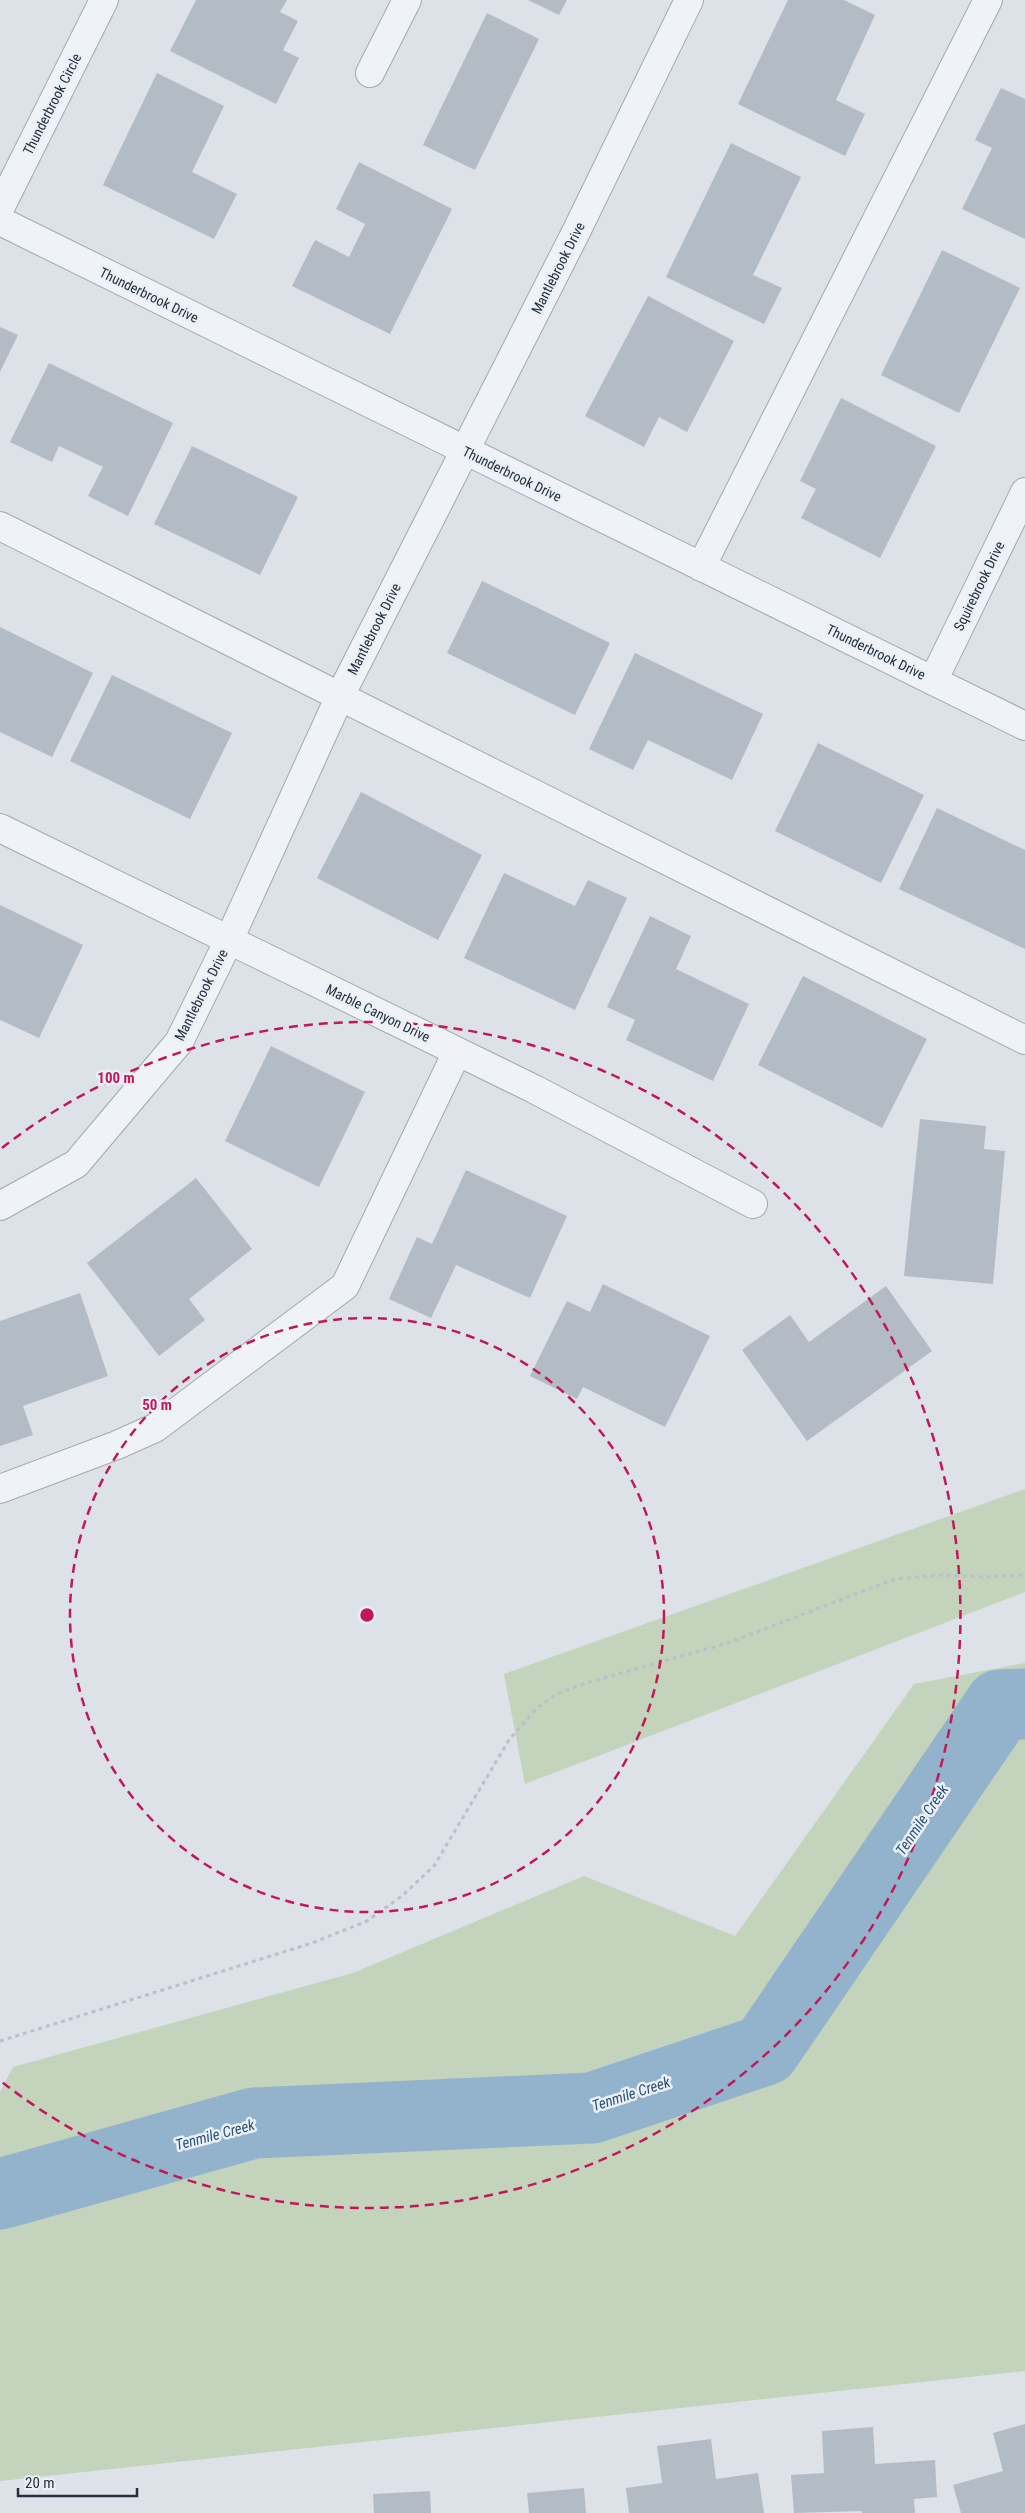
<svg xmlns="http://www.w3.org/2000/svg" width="1025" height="2513" font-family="'Roboto Condensed',sans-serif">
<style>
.green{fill:#c3d3bc}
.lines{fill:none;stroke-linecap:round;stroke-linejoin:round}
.river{stroke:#93b3cc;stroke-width:71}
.building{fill:#b3bbc5}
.minor-casing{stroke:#a1a9b2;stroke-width:30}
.path{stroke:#bac0c7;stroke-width:3;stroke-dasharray:4 4;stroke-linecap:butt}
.minor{stroke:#eff2f6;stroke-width:28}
.ring{fill:none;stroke:#c2185b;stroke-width:2.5;stroke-dasharray:9 6}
.labels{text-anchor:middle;stroke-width:5;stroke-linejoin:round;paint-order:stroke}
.street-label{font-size:14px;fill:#243040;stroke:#ebf0f6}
.water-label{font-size:15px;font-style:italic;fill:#2a5278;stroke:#ebf0f6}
.centre{fill:#c2185b;stroke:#ebf0f6;stroke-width:2.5}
.ring-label{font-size:15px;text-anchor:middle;font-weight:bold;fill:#c2185b;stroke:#ebf0f6;stroke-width:5;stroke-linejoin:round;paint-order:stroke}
</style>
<rect width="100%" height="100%" fill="#dce2e8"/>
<path class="green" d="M1025,1489V1592L525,1784L504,1674Z
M1025,1663V2371L0,2481V2092L13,2067L353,1973L584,1876L735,1936L914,1684Z"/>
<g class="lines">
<path class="river" d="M0,2194L254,2123L592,2108L765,2050L1000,1705L1025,1704"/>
</g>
<path class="building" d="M196,0H287L280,12L298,21L283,50L299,58L276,104L170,51Z
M528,0H567L559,15Z
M788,0H844L875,15L836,100L865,114L845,156L738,104Z
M487,13L539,39L475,170L423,145Z
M157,73L224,106L192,172L237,194L214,239L103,185Z
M1001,88L1025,99V239L962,209L992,148L975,140Z
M731,143L801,177L753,275L782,288L764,324L666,277Z
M359,162L452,209L390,334L292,286L315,240L349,257L365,224L336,209Z
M942,250L1020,288L959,413L881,375Z
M648,296L734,341L687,432L659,417L644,447L585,416Z
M0,327L18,335L0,372Z
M49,363L173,423L128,516L88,496L103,467L59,446L52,462L10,442Z
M841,398L936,446L880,558L801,518L816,489L800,481Z
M192,446L298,497L260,575L154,524Z
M482,581L610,643L575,715L447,653Z
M0,627L93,673L52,757L0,732Z
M635,653L763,714L732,780L648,740L633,770L589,749Z
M112,675L232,733L190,819L70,761Z
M818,743L924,795L881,883L775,831Z
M361,792L482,855L438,940L317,878Z
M937,808L1025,850V949L899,889Z
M504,873L575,906L588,880L627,898L575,1010L464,958Z
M0,905L83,945L39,1038L0,1020Z
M650,916L691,936L676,969L749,1004L713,1081L626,1040L635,1020L607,1007Z
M803,976L927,1039L882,1128L758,1065Z
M271,1046L365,1092L319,1187L225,1141Z
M920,1119L986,1126L984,1149L1005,1151L993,1284L904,1276Z
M466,1170L567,1216L530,1298L456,1265L431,1318L389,1299L417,1237L432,1244Z
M196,1178L252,1249L189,1299L205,1320L159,1356L87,1263Z
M603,1284L710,1336L665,1427L583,1387L577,1399L530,1376L567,1301L590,1312Z
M886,1286L932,1351L807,1441L742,1350L790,1315L809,1342Z
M80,1293L108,1376L23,1406L33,1435L0,1446V1321Z
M1025,2424V2513H961L953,2485L1003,2471L993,2433Z
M873,2427L875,2464L935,2460L937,2497L914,2499L915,2513H862V2511L794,2513L791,2475L824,2473L822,2431Z
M711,2439L716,2479L758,2473L764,2513H629L626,2488L662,2483L657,2446Z
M584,2488L586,2513H529L527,2493Z
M430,2491L431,2513H374L373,2494Z"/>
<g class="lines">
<g class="minor-casing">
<path id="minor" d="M370,73L407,0
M0,208L104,0
M0,221L1025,726
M0,526L1025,1040
M701,567L988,0
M933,681L1025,492
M0,828L534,1089L753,1204
M0,1206L76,1164L179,1042L229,940L340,696L576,232L689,0
M0,1489L117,1445L155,1428L345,1286L457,1052"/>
</g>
<path class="path" d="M0,2041L312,1943L367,1921L402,1896L434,1866L509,1740L536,1709L556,1694L586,1683L728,1643L895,1579L940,1575L985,1577L1025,1575"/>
<use href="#minor" class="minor"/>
</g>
<g class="ring">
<circle cx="367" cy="1615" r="297"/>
<path d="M2 1148A593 593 0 1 1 2 2082"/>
</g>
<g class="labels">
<g class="street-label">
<text transform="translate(52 104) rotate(-63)" y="5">Thunderbrook Circle</text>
<text transform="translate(558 268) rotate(-63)" y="5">Mantlebrook Drive</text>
<text transform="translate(149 295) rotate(26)" y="5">Thunderbrook Drive</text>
<text transform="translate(512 474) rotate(26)" y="5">Thunderbrook Drive</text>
<text transform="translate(979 586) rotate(-64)" y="5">Squirebrook Drive</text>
<text transform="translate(374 629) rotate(-63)" y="5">Mantlebrook Drive</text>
<text transform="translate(876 652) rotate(26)" y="5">Thunderbrook Drive</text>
<text transform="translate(201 995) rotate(-63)" y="5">Mantlebrook Drive</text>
<text transform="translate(378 1013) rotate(26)" y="5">Marble Canyon Drive</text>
</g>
<g class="water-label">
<text transform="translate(922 1820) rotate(-56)" y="5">Tenmile Creek</text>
<text transform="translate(631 2094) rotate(-18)" y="5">Tenmile Creek</text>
<text transform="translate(215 2135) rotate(-15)" y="5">Tenmile Creek</text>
</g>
</g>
<circle cx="367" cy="1615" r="8" class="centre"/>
<g class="ring-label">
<text x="116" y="1083">100 m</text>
<text x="157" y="1410">50 m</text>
</g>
<path d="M18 2488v8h119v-8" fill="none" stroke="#243040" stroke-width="2.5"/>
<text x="25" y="2488" font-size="15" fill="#243040" stroke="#ebf0f6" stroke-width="4" paint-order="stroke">20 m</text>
</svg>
